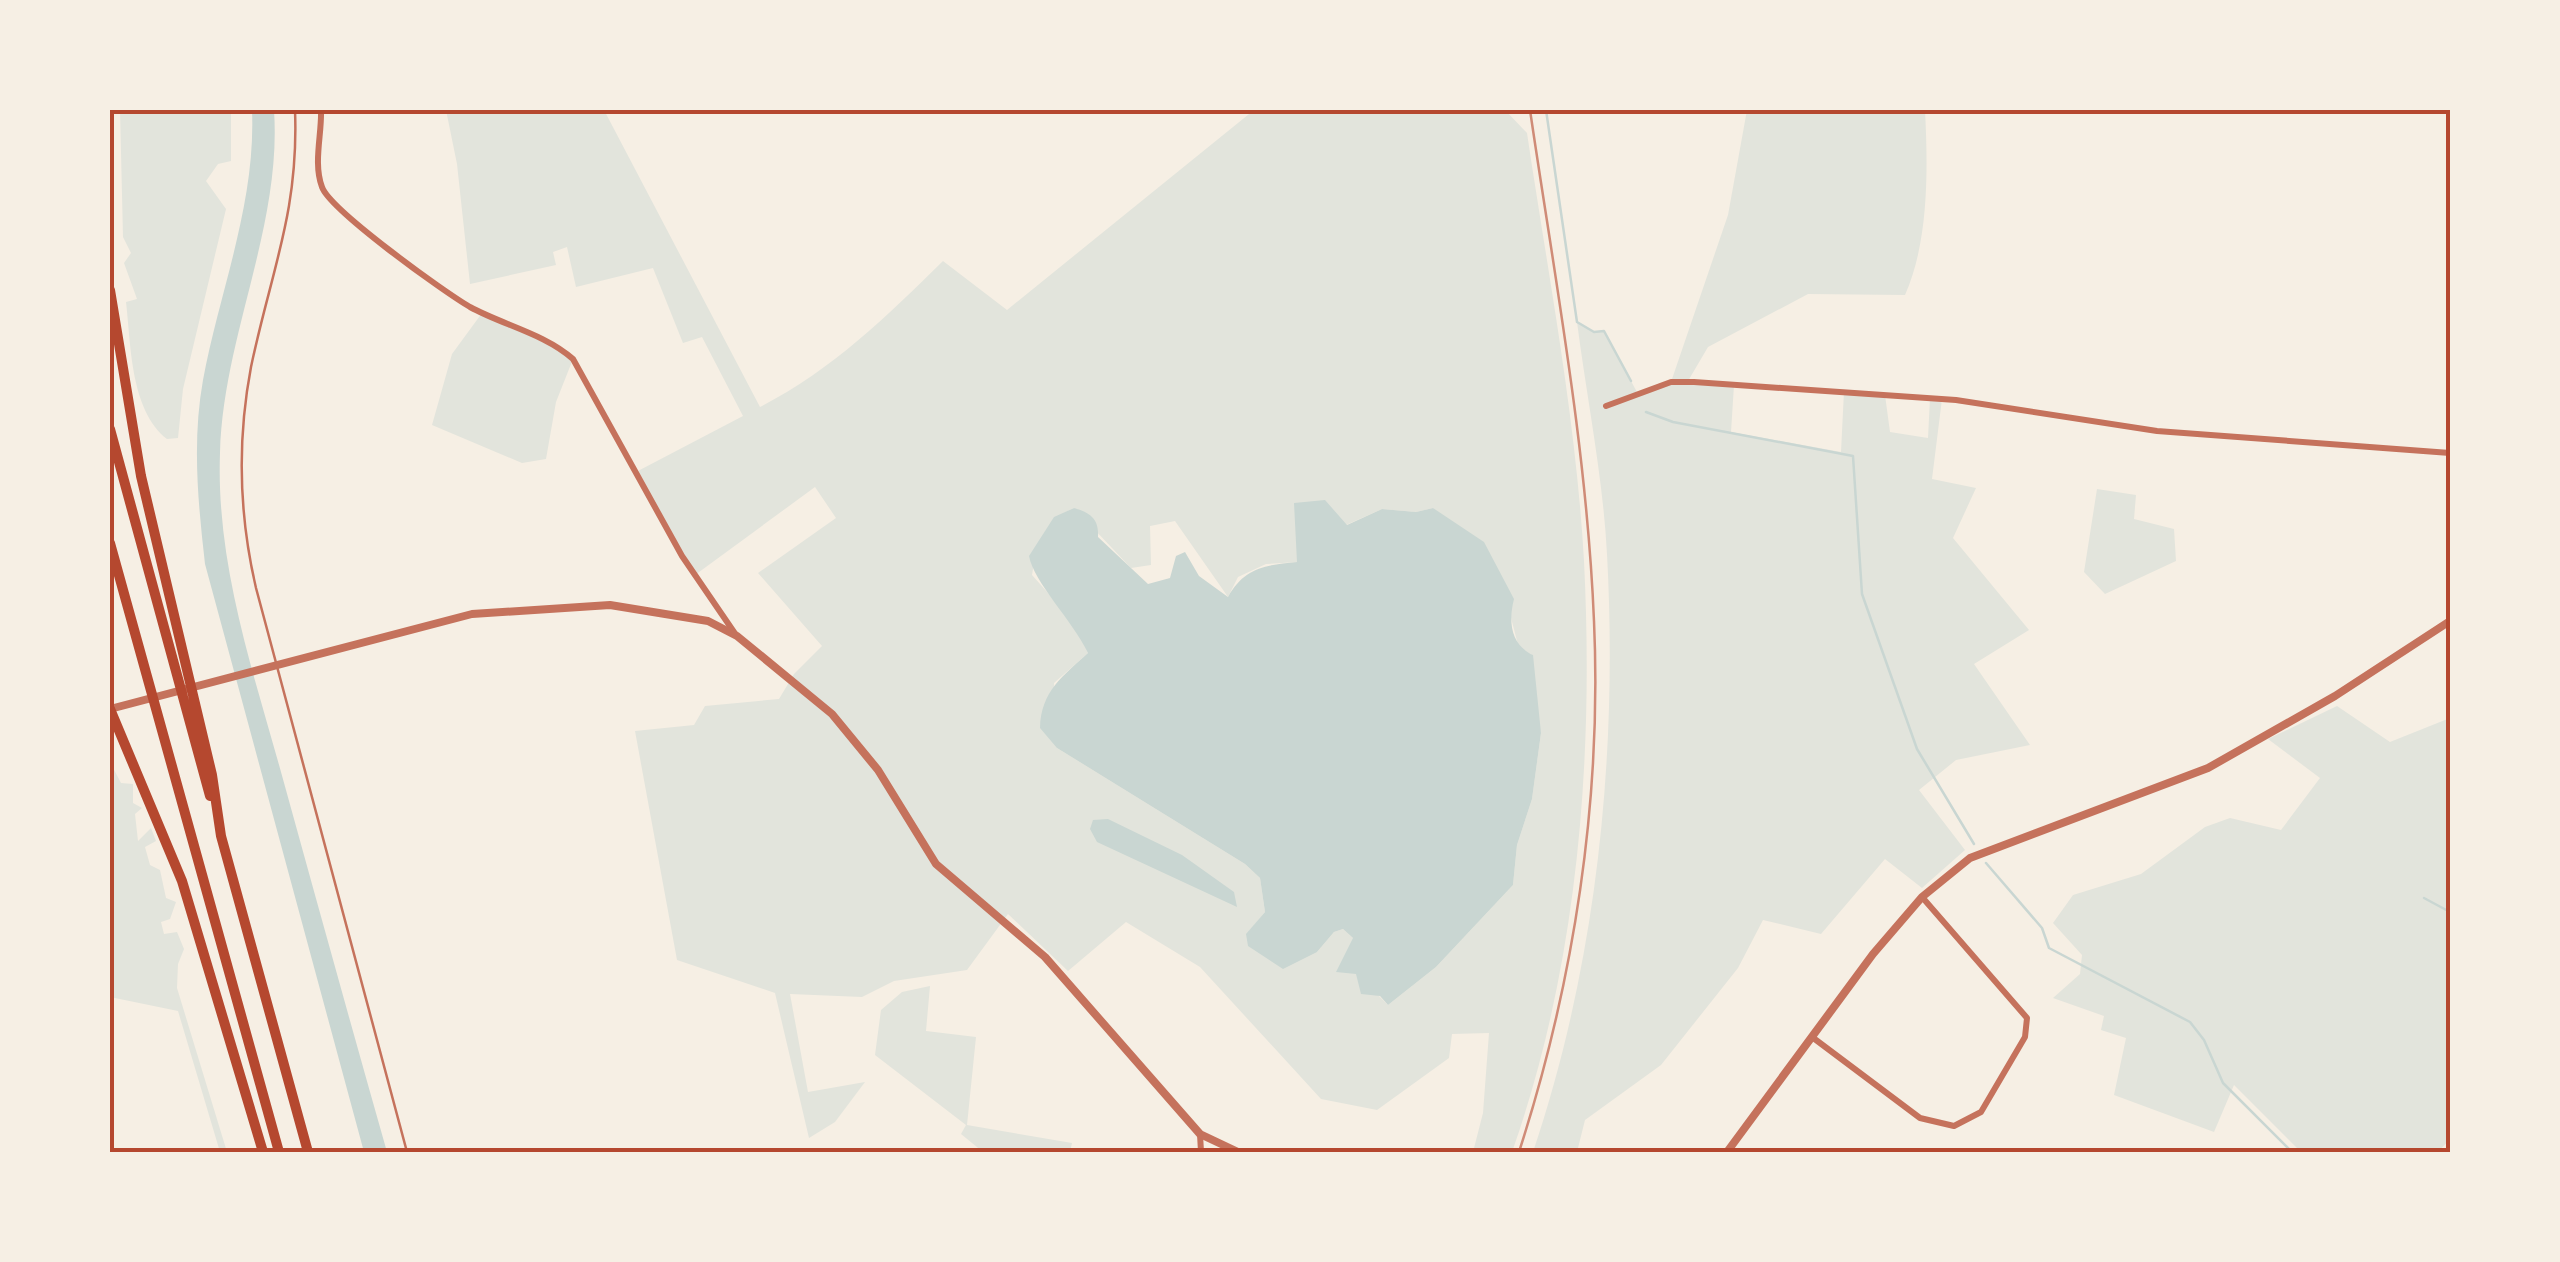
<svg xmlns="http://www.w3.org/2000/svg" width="2560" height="1262" font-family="'Source Sans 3',sans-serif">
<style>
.green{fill:#e2e4dc;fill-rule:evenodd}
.water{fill:#c9d6d2}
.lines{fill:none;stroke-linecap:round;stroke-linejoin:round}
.stream{stroke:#c9d6d2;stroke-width:2.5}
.service{stroke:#c5725c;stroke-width:2.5}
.minor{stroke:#c5725c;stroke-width:6}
.tertiary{stroke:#c5725c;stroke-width:8}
.motorway{stroke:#b5482f;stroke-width:10}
.rail{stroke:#cf8b77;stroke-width:2.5}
.neatline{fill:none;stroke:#b5482f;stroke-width:4}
</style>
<rect width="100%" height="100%" fill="#f6efe4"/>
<path class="green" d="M120,110H231V161L218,164L206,181L226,209L183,389L178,438L167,439C130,410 131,344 126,302L137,299L124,263L131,253L123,237Z
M446,110H604L760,407C832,370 885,318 943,261L1007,310L1254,110H1505L1527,133C1548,274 1576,418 1584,561C1594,759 1578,965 1512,1152H1473L1483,1113L1489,1033L1452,1034L1449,1058L1377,1110L1321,1099L1200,967L1126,922L1068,971L1008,914L967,970L894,981L862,997L790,994L808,1092L865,1082L835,1122L809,1138L775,993L677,960L635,731L694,725L705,706L779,699L794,674L822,646L758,573L836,518L815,487L695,575L636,472L743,416L702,337L683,343L653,268L576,287L567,247L553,252L556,265L470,284L457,164ZM1074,508L1131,568L1151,565L1150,526L1175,521L1228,597L1238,577L1266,564L1298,562L1346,525L1382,509L1416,512L1433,508L1510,614L1541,733L1532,799L1517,845L1513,885L1436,967L1388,1005L1356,973L1353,938L1343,929L1334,932L1317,952L1247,934L1265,912L1260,878L1245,864L1057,748L1054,683L1088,653L1073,621L1032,575C1038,542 1042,523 1074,508Z
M1747,110H1925C1928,169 1929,241 1905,295L1808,294L1708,347L1688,381L1734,385L1731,432L1841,452L1844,391L1885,395L1890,432L1928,438L1930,398L1942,399L1932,479L1976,488L1953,538L2029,630L1974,664L2030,745L1956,760L1919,790L1965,850L1922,888L1885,859L1821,934L1763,920L1738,968L1661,1065L1585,1120L1577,1152H1533C1597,962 1618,754 1607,554C1603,477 1587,399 1577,322L1594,332L1604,331L1638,394L1671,382L1728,215Z
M482,313L560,347L573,359L556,402L546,459L522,463L432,425L452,354Z
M2097,489L2136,495L2134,519L2174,529L2176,561L2105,594L2084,572Z
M2337,706L2390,742L2450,718V1139L2438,1152H2301L2234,1085L2214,1132L2114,1095L2126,1038L2101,1030L2104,1016L2053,998L2080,974L2082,955L2053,923L2073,895L2141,874L2205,827L2230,818L2281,830L2320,778L2268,739Z
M110,762L121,783L133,784V803L142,808L135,814L138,841L151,828L156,841L145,847L150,865L160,870L166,898L176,902L170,919L161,922L164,934L177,932L184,949L178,964L177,988L227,1152H220L178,1011L110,997Z
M930,986L926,1031L976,1037L967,1125L1072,1143L1070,1152H983L961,1134L966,1125L875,1055L881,1010L902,992Z"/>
<path class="water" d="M252,110H274C282,227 223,336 220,453C216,563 252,668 281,772C316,899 351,1025 387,1152H364L205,564C198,503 192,441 203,380C220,289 256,204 252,110Z
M1325,500L1347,525L1382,509L1416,512L1433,508L1484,542L1514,599C1508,622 1511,645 1533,655L1541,733L1532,799L1517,845L1513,885L1436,967L1388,1005L1380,996L1361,994L1356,974L1336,972L1353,938L1343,929L1334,932L1317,952L1283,969L1248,946L1246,934L1265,912L1260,878L1245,864L1057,748L1040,728C1041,691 1063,676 1088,653C1073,621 1034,583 1029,556L1054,517L1074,508C1091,513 1099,519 1098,537L1148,584L1170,578L1176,556L1185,552L1199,576L1228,597C1244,568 1265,565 1297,562L1294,503Z
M1108,819L1182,855L1234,892L1237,907L1097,842L1090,829L1093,820Z"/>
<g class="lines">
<path class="stream" d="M1546,110L1577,322L1594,332L1604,331L1631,381
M1646,412L1673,422L1853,456L1862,594L1917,749L1974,844
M1986,863L2042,928L2049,948L2190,1022L2204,1040L2223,1083L2292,1152
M2424,898L2450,912"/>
<path class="service" d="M295,110C299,212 271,271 251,367C237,441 239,515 256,588L407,1152"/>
<path class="minor" d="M321,110C322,134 313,163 322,187C330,210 444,292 470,307C503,325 545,334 573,359L682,556L736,635
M1606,406L1671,382H1694L1956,400L2157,431L2450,453
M1812,1037L1920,1118L1954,1126L1981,1112L2025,1037L2027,1018L1922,897
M1200,1134L1201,1152"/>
<path class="tertiary" d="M110,709L472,614L610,605L708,621L737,636L832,714L878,770L936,864L1045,957L1200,1134L1238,1152
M1727,1152L1873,954L1922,897L1970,858L2208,768L2335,696L2450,621"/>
<path class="motorway" d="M110,290L141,476L212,775L221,836L308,1152
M110,429L210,796
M110,543L279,1152
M110,709L182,881L263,1152"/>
<path class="rail" d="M1519,1152C1574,982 1602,800 1594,621C1587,450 1555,280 1530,110"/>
</g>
<rect width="2560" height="1262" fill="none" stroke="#f6efe4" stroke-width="225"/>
<rect x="112" y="112" width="2336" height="1038" class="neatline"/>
</svg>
